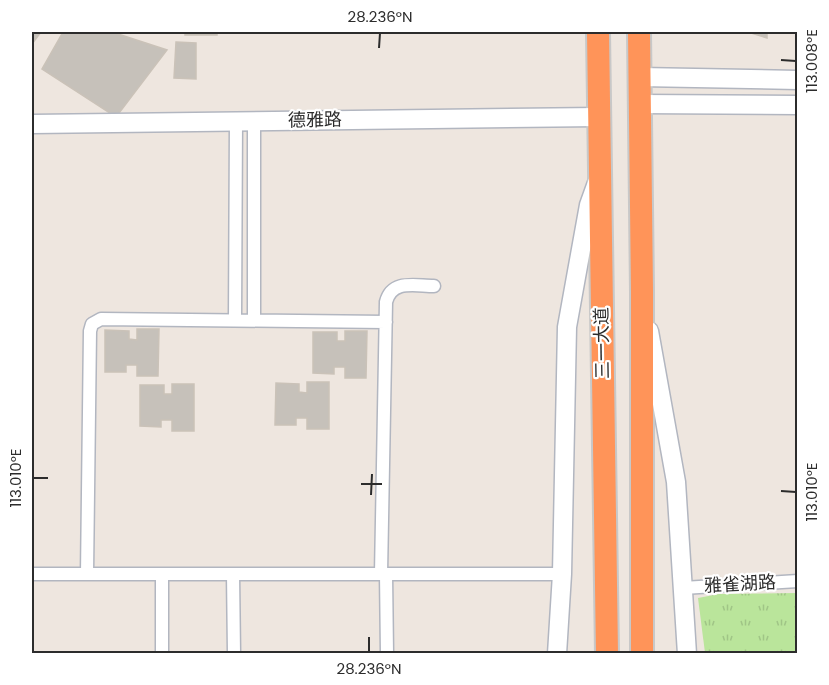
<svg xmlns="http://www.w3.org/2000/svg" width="829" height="685" font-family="Poppins,'Noto Sans SC',sans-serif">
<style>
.park{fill:url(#park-tufts)}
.building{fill:#c6c1ba;stroke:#cac2b8;stroke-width:1.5}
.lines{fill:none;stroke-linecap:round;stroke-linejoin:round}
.street-casing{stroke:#b2b6c0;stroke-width:15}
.secondary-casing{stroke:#b2b6c0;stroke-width:21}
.highway-casing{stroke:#c8c8c8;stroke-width:26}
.street{stroke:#fff;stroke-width:12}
.secondary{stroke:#fff;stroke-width:18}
.highway{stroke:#ff9459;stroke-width:22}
.ticks{fill:none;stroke:#2c2c2c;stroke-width:2}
.labels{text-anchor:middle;stroke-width:4.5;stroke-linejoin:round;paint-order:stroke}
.street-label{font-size:18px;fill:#2c2c2c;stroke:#fff}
.neatline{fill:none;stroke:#2c2c2c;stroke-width:2}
.ticks-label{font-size:15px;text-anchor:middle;fill:#2c2c2c}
</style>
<defs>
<pattern id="park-tufts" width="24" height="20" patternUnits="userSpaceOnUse" patternTransform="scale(1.5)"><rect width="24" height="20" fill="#bae59b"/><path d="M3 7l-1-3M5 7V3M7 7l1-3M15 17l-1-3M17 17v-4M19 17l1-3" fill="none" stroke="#a0c586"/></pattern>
</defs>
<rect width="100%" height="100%" fill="#eee6df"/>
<path class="park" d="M797,593V653H705L698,598L719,594Z"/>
<path class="building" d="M32,32H41L32,44Z
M63,32H112L167,50L116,117L42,69Z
M185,32H217V35H185Z
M748,32H767V38Z
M176,42L196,43V79L174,78Z
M137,329H159L158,376H137V365H126V372H105V330L129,331V339L137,340Z
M345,331H367L366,378H345V367H334V374L313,373V332H337V341H345Z
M307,382H329V429H307V418H296V425H275L276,383L299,384V392L307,393Z
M172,384H194V431H172V420H161V427L140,426V385H164V394H172Z"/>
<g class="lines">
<g class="street-casing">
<path id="street" d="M235,320L236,120
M254,320V120
M32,574H562
M87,574L90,331L92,324L101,319L386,322
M233,574L234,654
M381,574L386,302C392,279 415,286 434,286
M386,574L387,654
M683,588L798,581
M162,654V574"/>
</g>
<g class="secondary-casing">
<path id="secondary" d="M640,77L798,80
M639,104L798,105
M32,124L599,117
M649,331L676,482L687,654
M557,654L562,574L567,327L589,205L598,180"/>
</g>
<g class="highway-casing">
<path id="highway" d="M598,32L607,654
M639,32L642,292V654"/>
</g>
<use href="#street" class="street"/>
<use href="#secondary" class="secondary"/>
<use href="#highway" class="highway"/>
</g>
<path class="ticks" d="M379,48L380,33M781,60L796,61M33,478H48M361,484H382M781,491L796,492M371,495L372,474M369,652V637"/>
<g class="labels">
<g class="street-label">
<text transform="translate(315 120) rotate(-1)" y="6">德雅路</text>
<text transform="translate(602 343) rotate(-91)" y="6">三一大道</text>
<text transform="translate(740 584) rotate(-3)" y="6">雅雀湖路</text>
</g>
</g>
<rect width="829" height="685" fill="none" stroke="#ffffff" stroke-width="66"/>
<rect x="33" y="33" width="763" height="619" class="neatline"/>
<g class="ticks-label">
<text x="380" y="22">28.236°N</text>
<text transform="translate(812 61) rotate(-90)" y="5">113.008°E</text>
<text transform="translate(16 478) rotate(-90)" y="5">113.010°E</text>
<text transform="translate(812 492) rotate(-90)" y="5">113.010°E</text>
<text x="369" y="674">28.236°N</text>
</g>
</svg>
